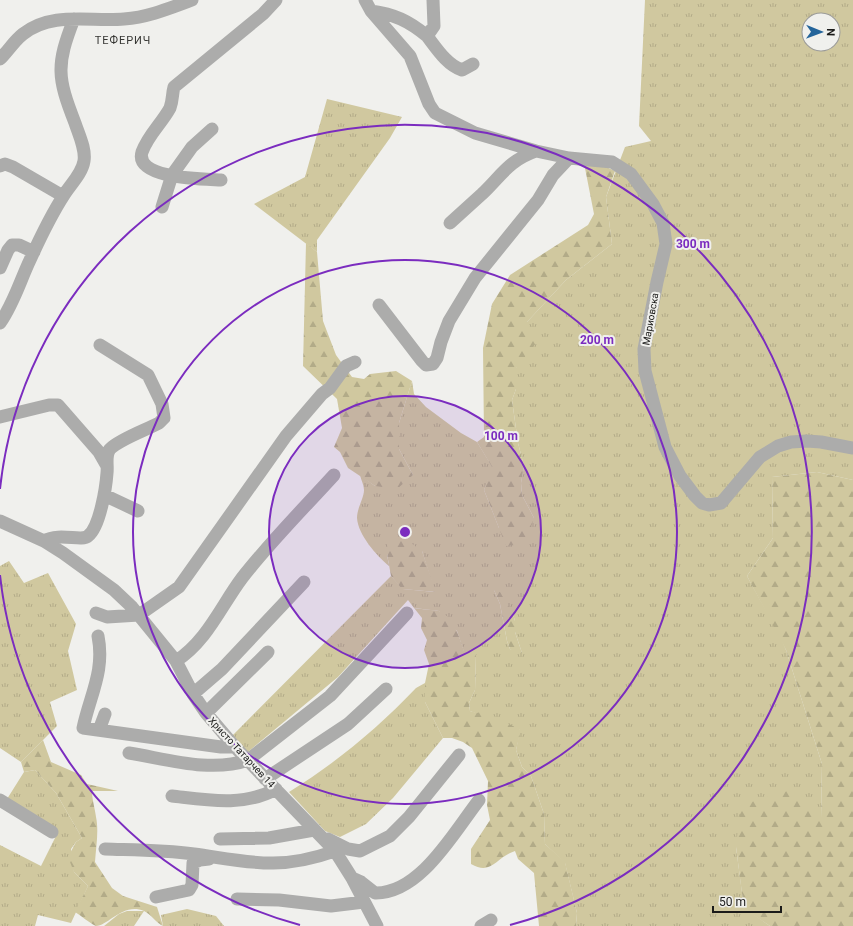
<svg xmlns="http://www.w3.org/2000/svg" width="853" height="926" font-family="Roboto,sans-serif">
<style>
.grass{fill:url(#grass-tufts);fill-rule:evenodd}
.forest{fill:url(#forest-firs)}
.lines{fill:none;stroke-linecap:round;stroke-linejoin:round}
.minor{stroke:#acacab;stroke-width:13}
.ring{fill:none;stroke:#7b2cbf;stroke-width:2}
.labels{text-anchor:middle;stroke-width:4;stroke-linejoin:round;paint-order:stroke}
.street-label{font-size:10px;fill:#1b1b1a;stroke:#f0f0ed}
.neighbourhood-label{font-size:11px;letter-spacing:1px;fill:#363633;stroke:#f0f0ed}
.centre{fill:#7b2cbf;stroke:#f0f0ed;stroke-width:2}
.ring-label{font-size:12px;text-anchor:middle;font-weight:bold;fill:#7b2cbf;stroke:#f0f0ed;stroke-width:4;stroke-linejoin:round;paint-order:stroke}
</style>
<defs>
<pattern id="grass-tufts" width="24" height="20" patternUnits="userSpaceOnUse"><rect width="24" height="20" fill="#d0c89f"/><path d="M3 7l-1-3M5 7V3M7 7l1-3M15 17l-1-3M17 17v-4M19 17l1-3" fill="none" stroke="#b2ab88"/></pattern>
<pattern id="forest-firs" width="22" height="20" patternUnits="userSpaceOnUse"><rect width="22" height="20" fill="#d0c89f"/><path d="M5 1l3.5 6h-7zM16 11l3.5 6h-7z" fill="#b2ab88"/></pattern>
</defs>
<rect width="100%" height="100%" fill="#f0f0ed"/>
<path class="grass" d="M645,0H853V480L817,472L772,477L773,538L747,576L780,636L786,650L822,764L821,818L736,847L744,908L770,926H576L577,913L565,863L545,844L544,814L531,776L522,767L516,750L520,730L470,711L469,703L475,690L476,654L464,652L457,631L439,611L414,608L408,600L338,677L249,751H246L232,736L391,576L403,589L435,592L422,551L387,554L389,566C377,556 358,535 357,518C357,508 364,498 364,490C364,485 361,480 360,475L375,486L413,475L399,449V423L412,381L414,394L426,407L461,433L477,442L493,468L484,490L499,528L534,518L522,495L521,483L524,466L518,443L512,400L516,389V368L526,323L566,280L612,244L606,197L625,147L651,141L639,126ZM809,20H833V44H809ZM494,590L513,614L515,621V632L522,653L510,649L507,641L500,604Z
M327,99L402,117L390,138L317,240V252L254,204L305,177Z
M9,561L24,583L48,573L76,624L68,651L77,690L50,702L57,726L21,762L0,748V566Z
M425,683V702L443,738L393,798L366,824L340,837L325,831L289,792C336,763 378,728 416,688Z
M35,770L56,793L82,838L76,842L71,849L74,872L88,886L71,923L38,915L35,926H0V845L41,866L58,832L7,799L24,772Z
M187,909L216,916L224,926H163L161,915Z
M127,911H144L134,926H104L119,914Z"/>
<path class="forest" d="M584,163L602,165L615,171L606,197L612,244L566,280L527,322L537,342L516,368V389L512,400L518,443L524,466L521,483L522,495L534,518L525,544L506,546L484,490L492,467L477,442L484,437L483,348L492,304L510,275L588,225L594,214Z
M306,243L317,252L323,321L336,355L352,377L364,379L370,374L396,371L412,381L399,423V449L413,475L397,489L375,486L348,468L340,452L334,447L342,428L337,399L303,366Z
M817,472L853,480V926H770L744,909L736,847L741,805L787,791L821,818L822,764L786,650L747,576L773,538L772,477Z
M405,539L422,551L436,592L402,589L391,576L387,554L388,540Z
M494,590L500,592L513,614L515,621V632L522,653L517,654L510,649L507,641L500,604Z
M414,608C420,609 435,610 439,611C455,618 459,637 464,651L472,649L476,654L475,690L469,703L470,711L477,713L483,711L521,730L516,750L522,767L531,776L544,814L545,844L565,862L577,913L576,926H539L534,873L518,859L515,851C496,857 492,876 471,864V849L490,820L487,805L488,781L472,748L463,742L452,738H443L425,702V683L429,664L424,650L427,640L421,628L422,618Z
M43,740L51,762L81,775L87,784L118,791H92C92,800 95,808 96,817C99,831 96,847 95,862L112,888L123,896L157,907L163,926C156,923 151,914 144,911C123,902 108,926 96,926C89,923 82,916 75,912L88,886L74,872L68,857L76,842L82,838L56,793L35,770L24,772L21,762Z"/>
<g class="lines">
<path class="minor" d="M365,0L371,11L410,56L429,104L435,113L475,133L536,151L569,158L612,162L631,174L653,204L663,223L666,244L657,282L644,349L645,371L665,447L680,476L695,496L702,503L709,505L721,503L760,457L778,446L791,442L807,441L821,442L853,448
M371,11C394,14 409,21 427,36L434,26L433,0
M427,36C437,49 447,65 462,70L473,64
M0,59C8,51 14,41 23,34C52,11 90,22 124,19C149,17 170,8 192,0
M0,166L5,164L13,167L63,196
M221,180C204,179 134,179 142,152C148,135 162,123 170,108C173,100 172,94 174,87L263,14L276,0
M162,207L172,175L192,147L212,129
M450,223C460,214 471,204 482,194C502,175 508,161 536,151
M0,268L8,250L12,245H19L34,252
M379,305L422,361L426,365L433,364L437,358L441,342L449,321L475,278L538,200L553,175L569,158
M0,323C14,303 20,281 30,260C40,238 51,215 64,195C70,185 82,174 84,161C86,149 79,135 75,123C57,77 56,65 74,19
M0,417L49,405H58L99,452L107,466
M104,495L138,511
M0,521L44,541L63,553L114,590L132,607L176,661L193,694L206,713L235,747L335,851L352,878L377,926
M44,541C60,532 81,542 88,536C100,527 106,487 107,473C108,465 105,455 110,449C120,439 146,430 159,423L164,418L162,404L148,375L100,345
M96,613L107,617L139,615L179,587L286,436L322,394L330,388L346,366L355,362
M98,636C105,671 90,695 83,728L221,747H235
M176,661C207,641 221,606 242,578C270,542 303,509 334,475
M193,694L222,669L304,582
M206,713L268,652
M99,730L105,714
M129,753C167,759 211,773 248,760L330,696L407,613
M265,779L348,724L386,689
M172,796C207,800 244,807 276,789
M0,800L52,832
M220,839L269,838L314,830
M328,839L348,849L360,851L390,836L409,817L459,755
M105,849C134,850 164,850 194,854C250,862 279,871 335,851
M352,878L361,882L375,893C420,894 454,832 479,800
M156,897L189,890L192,885L193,863L200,860L209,859
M237,899L279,900L331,906L364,902
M481,926L491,920"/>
</g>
<circle cx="405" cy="532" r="136" fill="#7b2cbf" fill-opacity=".12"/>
<g class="ring">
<circle cx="405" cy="532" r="136"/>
<circle cx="405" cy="532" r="272"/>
<path d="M300 925A407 407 0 0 1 0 575M0 489A407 407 0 1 1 510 925"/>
</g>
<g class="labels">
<g class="street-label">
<text transform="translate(650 319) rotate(-80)" y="4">Мариовска</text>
<text transform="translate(242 752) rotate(47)" y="4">Христо Татарчев 14</text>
</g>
<g class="neighbourhood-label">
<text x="123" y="44">ТЕФЕРИЧ</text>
</g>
</g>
<circle cx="405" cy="532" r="6" class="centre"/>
<g class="ring-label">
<text x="693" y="248">300 m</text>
<text x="597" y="344">200 m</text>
<text x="501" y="440">100 m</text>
</g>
<g transform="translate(821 32) rotate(91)"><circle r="19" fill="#f0f0ed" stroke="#9b9b99"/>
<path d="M0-3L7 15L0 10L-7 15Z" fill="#24649a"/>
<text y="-6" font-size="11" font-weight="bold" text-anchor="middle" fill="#1b1b1a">N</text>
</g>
<path d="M713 906v6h68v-6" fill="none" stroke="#1b1b1a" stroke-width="2"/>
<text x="719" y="906" font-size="12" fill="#1b1b1a" stroke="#f0f0ed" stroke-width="3" paint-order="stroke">50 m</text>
</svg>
